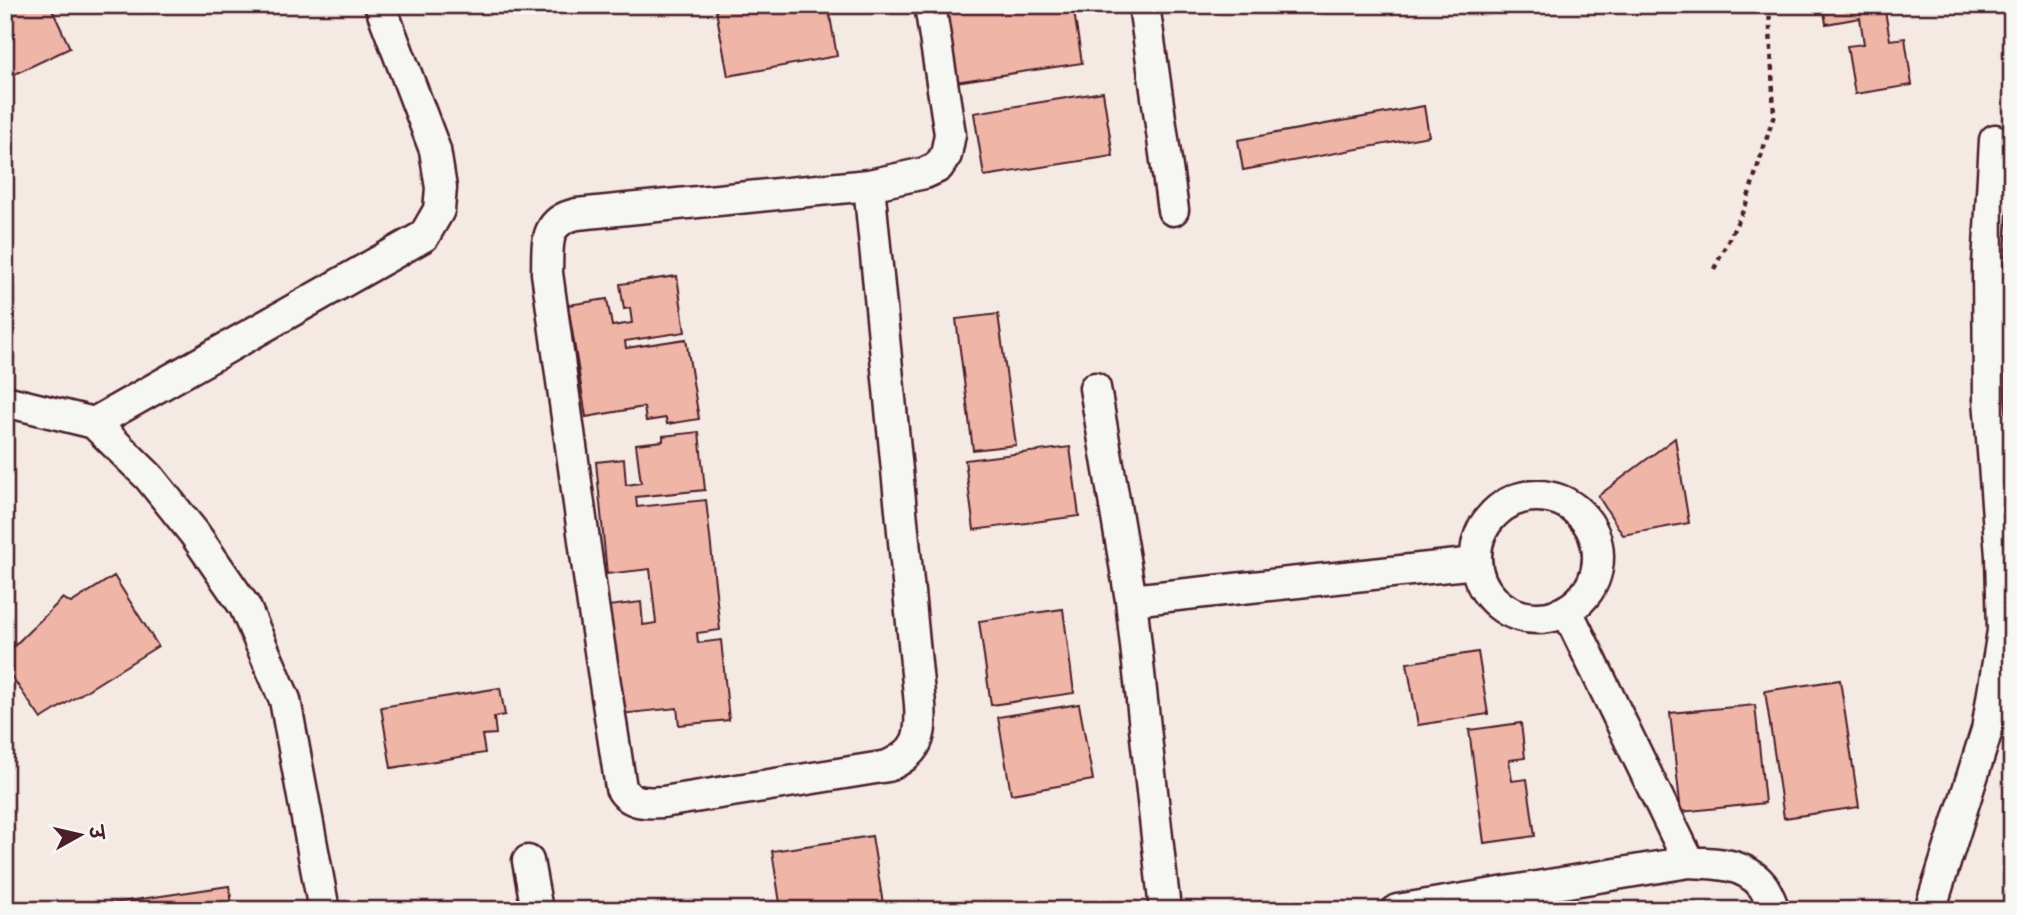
<svg xmlns="http://www.w3.org/2000/svg" width="2017" height="915" font-family="Itim,'Playpen Sans Deva',sans-serif">
<style>
.building{fill:#efb6a8;stroke:#4a1f2b;stroke-width:2}
.lines{fill:none;stroke-linecap:round;stroke-linejoin:round}
.minor-casing{stroke:#4a1f2b;stroke-width:35}
.path{stroke:#4a1f2b;stroke-width:4.5;stroke-dasharray:5 5;stroke-linecap:butt}
.minor{stroke:#f6f6f2;stroke-width:30}
</style>
<rect width="100%" height="100%" fill="#f5e9e3"/>
<filter id="ink" filterUnits="userSpaceOnUse"><feTurbulence type="fractalNoise" baseFrequency=".0143" numOctaves="2"/><feDisplacementMap in="SourceGraphic" scale="14" xChannelSelector="R" yChannelSelector="G"/><feConvolveMatrix kernelMatrix="1 2 1 2 8 2 1 2 1" color-interpolation-filters="sRGB"/></filter>
<g filter="url(#ink)">
<path class="building" d="M5,5H50L70,48L13,75L5,58Z
M715,5H828L837,56L728,76Z
M943,5H1073L1082,63L955,82Z
M1823,5H1884L1890,40L1905,38L1912,85L1855,94L1847,46L1864,44L1860,18L1826,24Z
M1103,92L1113,156L984,176L974,113Z
M1424,106L1429,136L1243,170L1238,140Z
M677,276L685,332L625,341L626,348L686,339L699,419L667,424L666,418L646,421L644,407L586,417L568,305L607,299L612,326L632,323L630,308L624,309L620,284Z
M998,314L1016,445L973,450L956,319Z
M699,432L705,490L636,497L637,507L706,500L720,630L697,633L698,643L721,640L729,720L679,725L677,708L620,714L608,606L641,602L643,625L656,623L650,569L607,574L596,462L624,459L626,485L641,483L636,444L663,441V436Z
M1675,438L1689,523L1623,535L1598,496Z
M1070,447L1079,516L974,530L965,460Z
M114,576L158,646L41,719L5,667V655L63,598L71,603Z
M1063,609L1074,693L991,705L979,621Z
M1478,652L1488,714L1418,725L1407,663Z
M1840,680L1859,807L1784,818L1765,691Z
M500,688L505,715L494,717L496,734L482,735L485,753L391,768L381,707Z
M1079,704L1093,780L1011,794L998,717Z
M1755,705L1765,803L1681,812L1670,713Z
M1521,723L1525,758L1509,760L1512,781L1527,779L1535,836L1484,843L1469,730Z
M872,836L884,910H781L772,851Z
M229,886L233,910H101L100,905Z"/>
<g class="lines">
<g class="minor-casing">
<path id="minor" d="M1144,5L1173,210
M869,185L920,704C922,736 919,752 888,766L663,802C647,803 630,804 621,788L593,605L547,273C548,245 543,221 577,214L869,185L925,173L938,167L946,155L950,134L930,5
M1095,388L1131,600L1165,910
M5,401L94,423L149,477L194,533L245,607L285,700L324,910
M94,423L424,236L439,210L441,188L435,150L380,5
M1476 557a61 61 0 1 1 122 0a61 61 0 1 1-122 0Z
M1131,600L1476,563
M1567,611L1689,862
M528,861L537,910
M1397,910L1689,862C1715,863 1744,863 1762,885C1767,891 1771,902 1774,910
M1930,910L1987,730L2003,631L2001,556L1989,399L1988,265L1995,140"/>
</g>
<path class="path" d="M1714,269L1745,207L1774,115L1769,5"/>
<use href="#minor" class="minor"/>
</g>
</g>
<rect width="2017" height="915" fill="none" stroke="#f6f6f2" stroke-width="28"/>
<rect x="14" y="14" width="1989" height="887" fill="none" stroke="#4a1f2b" stroke-width="2.5" filter="url(#ink)"/>
<g transform="translate(80 835) rotate(82)" stroke="#f6f6f2" stroke-width="5" paint-order="stroke">
<path d="M0-5L12 26L0 18L-12 26Z" fill="#4a1f2b"/>
<text y="-10" font-size="19" font-weight="bold" text-anchor="middle" fill="#4a1f2b">उ</text>
</g>
</svg>
